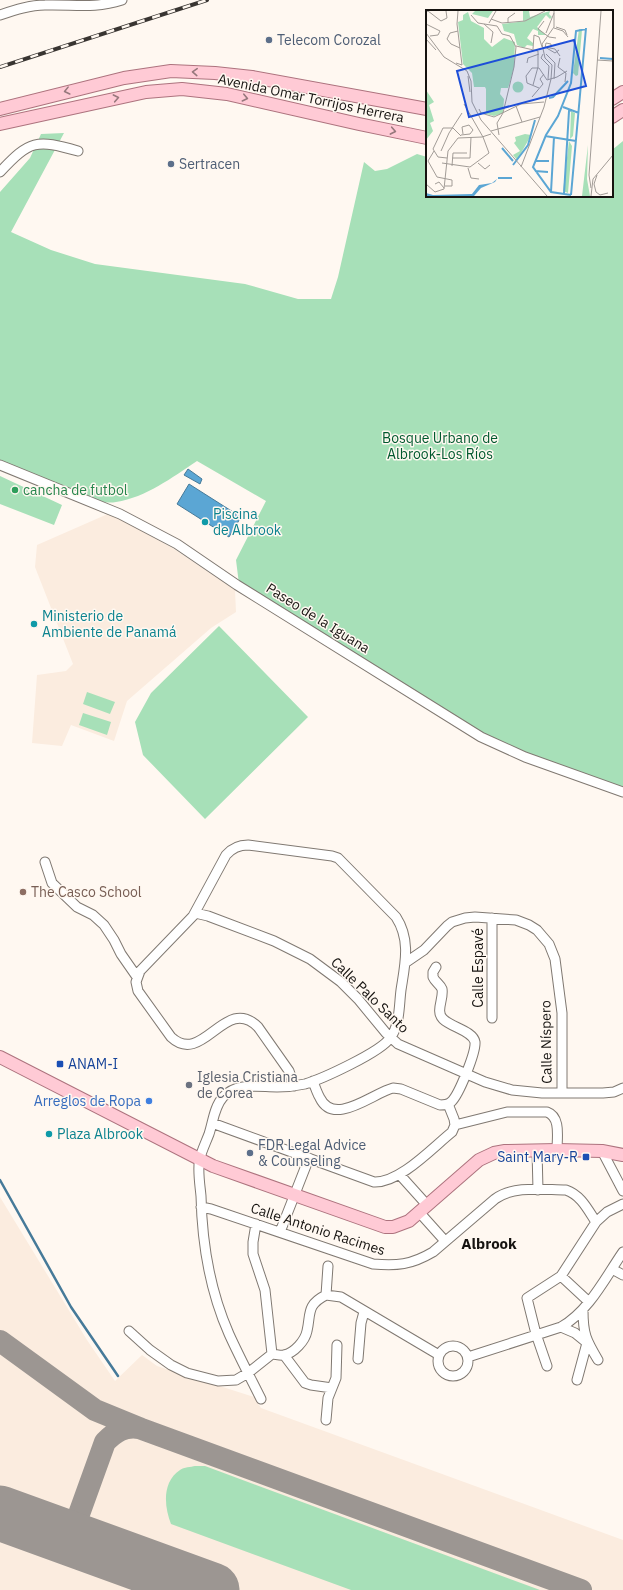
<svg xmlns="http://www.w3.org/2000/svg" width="623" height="1590" font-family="'IBM Plex Sans',sans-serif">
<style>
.built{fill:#fbecdf}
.green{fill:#a7e0b8}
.water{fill:#5ba6d4;stroke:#467a99}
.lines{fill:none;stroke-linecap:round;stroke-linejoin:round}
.stream{stroke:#467a99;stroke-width:2.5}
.taxiway{stroke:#9c9692;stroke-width:22}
.runway{stroke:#9c9692;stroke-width:55}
.minor-casing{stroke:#807972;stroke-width:11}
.major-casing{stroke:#ad737e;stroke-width:14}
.minor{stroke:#fff;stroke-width:9}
.major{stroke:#ffcad5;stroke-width:12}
.rail-casing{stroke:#393532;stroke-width:4}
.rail{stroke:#fff8f1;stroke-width:2.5;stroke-dasharray:8;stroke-linecap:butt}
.oneway{stroke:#96787c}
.service-dot{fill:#5c6f8a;stroke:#fff8f1;stroke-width:1.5}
.leisure-dot{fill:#2e9e5b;stroke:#fff8f1;stroke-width:1.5}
.culture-dot{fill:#0f9aa8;stroke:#fff8f1;stroke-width:1.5}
.education-dot{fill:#8d6e63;stroke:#fff8f1;stroke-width:1.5}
.transit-dot{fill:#1a4fb4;stroke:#fff8f1;stroke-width:1.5}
.worship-dot{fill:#6b7280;stroke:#fff8f1;stroke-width:1.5}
.shop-dot{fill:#3f7fe0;stroke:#fff8f1;stroke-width:1.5}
.labels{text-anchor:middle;stroke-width:3;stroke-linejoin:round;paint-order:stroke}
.service-label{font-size:14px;fill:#4e5e75;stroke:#fff8f1;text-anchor:start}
.street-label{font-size:14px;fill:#161310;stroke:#fff8f1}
.park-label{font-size:14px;fill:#00592e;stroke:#fff8f1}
.leisure-label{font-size:14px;fill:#27864d;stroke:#fff8f1;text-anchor:start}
.culture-label{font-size:14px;fill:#0d838f;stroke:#fff8f1;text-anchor:start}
.education-label{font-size:14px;fill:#785e54;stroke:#fff8f1;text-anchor:start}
.transit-label{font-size:14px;fill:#164399;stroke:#fff8f1;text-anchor:start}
.worship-label{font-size:14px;fill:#5b616d;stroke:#fff8f1;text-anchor:start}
.shop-label{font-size:14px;fill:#366cbe;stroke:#fff8f1;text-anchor:end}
.neighbourhood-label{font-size:15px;font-weight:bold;fill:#161310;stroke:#fff8f1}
.inset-river{fill:none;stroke:#5ba6d4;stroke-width:2}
.inset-road{fill:none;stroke:#a29c97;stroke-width:1}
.view{fill:#1d4ed8;fill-opacity:0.15;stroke:#1d4ed8;stroke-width:2}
.inset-edge{fill:none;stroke:#161310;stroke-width:2}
</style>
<rect width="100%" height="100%" fill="#fff8f1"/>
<path class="built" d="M110,513L174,549L235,590L236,612L211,628L127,701L114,741L71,725L62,746L32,743L37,675L66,671L73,664L35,567L37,545Z
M0,1197L87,1340L115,1381L142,1355L157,1366L254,1397L261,1408L623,1540V1590H0Z"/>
<path class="green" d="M64,133L11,232L51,250L95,264L245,284L298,299H331L338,277L364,162L375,171L387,169L417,154L427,157V196H612V150L623,141V794L485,738L239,584L236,560L266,501L197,461C171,478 147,497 116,502C91,507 26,477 0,467V192L30,158L41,134Z
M0,476L62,505L54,525L0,504Z
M219,626L308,717L205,819L143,755L135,722L151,693Z
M87,692L115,702L110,714L83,704Z
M83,713L111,722L107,735L79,725Z
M195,1466H205L540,1590H351L171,1524C164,1506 162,1482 180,1470C184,1467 191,1467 195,1466Z"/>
<path class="water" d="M188,469L202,479L200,484L184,475Z
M189,484L241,517L229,537L177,504Z"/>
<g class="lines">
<path class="stream" d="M0,1180L71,1307L118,1376"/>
<path class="taxiway" d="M0,1341L95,1410L139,1428L581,1590
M70,1539L105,1442C116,1431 124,1426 139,1428"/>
<path class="runway" d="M0,1513L212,1590"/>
<g class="minor-casing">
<path id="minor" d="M0,15C15,10 30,5 45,5C73,4 94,9 122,0
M0,172C30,140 36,139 78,151
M0,465L120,514L177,544L237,585L481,737L525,757L623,792
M45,862L52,883L77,907L93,915L104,925L114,940L121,954L137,977
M195,913L208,916L274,941L310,959L341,982L358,999L386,1033L398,1044L485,1082L512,1090L542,1093H603L614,1092L623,1088
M405,963L424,950L447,926L452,922L465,918L475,917L516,920L529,925L537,930L549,944L555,959L562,1013V1093
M492,1018V918
M313,1081C315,1087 317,1093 320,1098C334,1127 373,1093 393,1088L401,1089L440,1105C444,1105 448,1105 451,1102C459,1095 476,1052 475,1042C473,1031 451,1027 443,1019C435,1011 444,999 442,989C440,984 435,982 433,977V972L436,967
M448,1104L454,1119L455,1125
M212,1123L374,1182C400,1183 432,1148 452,1132L455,1125L507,1112H547C561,1117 557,1137 557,1150
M537,1150L538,1190
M602,1151L623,1191
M400,1175L427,1205
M201,1207L211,1209L373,1264C397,1266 411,1265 433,1252L495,1199C514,1185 544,1190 566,1190C581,1195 588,1210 596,1222
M419,1212L445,1241
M256,1224L253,1242V1254L265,1290L272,1354
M280,1232L309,1158
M612,1269L623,1275
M561,1276L589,1302
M326,1295L328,1266
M583,1310C583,1334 586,1340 598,1360
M561,1327L575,1333L586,1342
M129,1331L150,1350L171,1365L187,1373L218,1381L236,1380L248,1373L272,1354C275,1354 281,1356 284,1355C294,1353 305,1341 307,1331C311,1314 306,1305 326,1295L341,1297L439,1355
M438 1361a15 15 0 1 1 30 0a15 15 0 1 1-30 0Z
M284,1355L305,1383L311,1385L332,1388
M468,1357L561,1327C589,1311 605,1278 623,1252
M358,1359L361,1323L364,1312
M547,1366L536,1334L527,1298L561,1276L596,1222L607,1212L623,1204
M577,1380L587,1343
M261,1399C250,1377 239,1356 229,1334C210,1291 202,1242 201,1196C200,1185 197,1168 200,1158C202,1150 206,1142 209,1134C213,1122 214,1107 223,1097C237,1082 259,1087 277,1087C286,1087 296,1086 305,1084C322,1079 381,1052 390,1038C400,1026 399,1005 401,990C405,964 411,940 396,917L338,858L332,856L248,845C239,845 232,848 226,855L193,916L140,971L136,982L138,991L171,1037C203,1067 225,994 258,1027L289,1071L294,1086
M326,1420L328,1398L336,1378L337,1345"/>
</g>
<g class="major-casing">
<path id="major" d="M612,99L623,92
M0,109L124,78L171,71L215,73L252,77L427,109
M612,117L623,110
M0,124L146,92L182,89L227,94L359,124L427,138
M0,1057L213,1166L385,1227H393L409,1221L479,1160L494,1153L505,1151L557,1150L602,1151L623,1155"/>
</g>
<use href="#minor" class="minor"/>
<use href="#major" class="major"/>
<g class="rail-casing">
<path id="rail" d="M0,67L207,0"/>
</g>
<use href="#rail" class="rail"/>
</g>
<defs><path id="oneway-chevron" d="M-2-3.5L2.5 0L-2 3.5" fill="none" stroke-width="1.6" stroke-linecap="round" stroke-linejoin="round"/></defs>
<g class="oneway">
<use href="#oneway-chevron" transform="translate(195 72) rotate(-177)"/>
<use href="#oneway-chevron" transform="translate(67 91) rotate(166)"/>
<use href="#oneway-chevron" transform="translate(116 98) rotate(-11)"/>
<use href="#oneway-chevron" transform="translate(245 98) rotate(13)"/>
<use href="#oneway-chevron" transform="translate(393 131) rotate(11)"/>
</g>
<g class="service-dot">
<circle cx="269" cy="40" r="4"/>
<circle cx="171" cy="164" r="4"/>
<circle cx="250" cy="1153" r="4"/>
</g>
<circle class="leisure-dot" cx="15" cy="490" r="4"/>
<g class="culture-dot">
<circle cx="205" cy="522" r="4"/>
<circle cx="34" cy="624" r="4"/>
<circle cx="49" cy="1134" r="4"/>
</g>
<circle class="education-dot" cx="23" cy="892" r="4"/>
<g class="transit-dot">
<rect x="56" y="1060" width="8" height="8" rx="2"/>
<rect x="582" y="1153" width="8" height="8" rx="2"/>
</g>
<circle class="worship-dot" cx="189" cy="1085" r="4"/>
<circle class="shop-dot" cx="149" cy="1101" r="4"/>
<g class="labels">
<g class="service-label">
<text x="277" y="45">Telecom Corozal</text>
<text x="179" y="169">Sertracen</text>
<text x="258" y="1150">FDR Legal Advice<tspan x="258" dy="16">&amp; Counseling</tspan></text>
</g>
<g class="street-label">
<text transform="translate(311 98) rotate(12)" y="5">Avenida Omar Torrijos Herrera</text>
<text transform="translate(318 618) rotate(32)" y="5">Paseo de la Iguana</text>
<text transform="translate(478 968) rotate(-90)" y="5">Calle Espavé</text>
<text transform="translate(370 995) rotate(44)" y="5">Calle Palo Santo</text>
<text transform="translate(546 1042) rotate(-91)" y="5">Calle Níspero</text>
<text transform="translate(318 1229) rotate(18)" y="5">Calle Antonio Racimes</text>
</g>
<g class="park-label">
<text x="440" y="443">Bosque Urbano de<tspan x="440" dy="16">Albrook-Los Ríos</tspan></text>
</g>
<g class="leisure-label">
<text x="23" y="495">cancha de futbol</text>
</g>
<g class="culture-label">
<text x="213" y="519">Piscina<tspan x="213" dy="16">de Albrook</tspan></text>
<text x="42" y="621">Ministerio de<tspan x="42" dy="16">Ambiente de Panamá</tspan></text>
<text x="57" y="1139">Plaza Albrook</text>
</g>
<g class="education-label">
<text x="31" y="897">The Casco School</text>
</g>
<g class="transit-label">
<text x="68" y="1069">ANAM-I</text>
<text x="578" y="1162" text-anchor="end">Saint Mary-R</text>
</g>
<g class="worship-label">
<text x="197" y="1082">Iglesia Cristiana<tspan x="197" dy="16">de Corea</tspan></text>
</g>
<g class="shop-label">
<text x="141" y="1106">Arreglos de Ropa</text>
</g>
<g class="neighbourhood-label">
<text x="489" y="1249">Albrook</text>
</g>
</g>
<g transform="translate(426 10)">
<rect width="187" height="187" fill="#fff8f1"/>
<path d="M49,1H67L62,8L46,4ZM97,1H103L104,7L124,1L123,4L126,7L124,9L120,5L111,17L120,25H112V21L107,19L101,28L107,33V36L101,35L98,38L91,35L88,24L78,21L76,14L100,11H97ZM42,2L45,11L58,18V29L66,37L78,28L89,32L88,57L84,72L82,78H75L74,84L78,89L77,103L68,106L53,102H60V79L59,77H48L46,63L37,54L32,12L37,10V5ZM153,19L156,20L152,65L150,66L147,63ZM86.5 77a5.5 5.5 0 1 1 11 0a5.5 5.5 0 1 1-11 0ZM0,80L8,92L3,95L8,111L4,113L7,121L0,130ZM145,101L149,103L147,126L144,129ZM99,124L105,125L103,129L91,150L87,145L94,141L88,133L90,131L89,127ZM143,131L146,136L142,183L137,181ZM162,135L161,169L164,186H156Z" fill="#a7e0b8"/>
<path d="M71,169L69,172L55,178L48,186H0V183L7,185L46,184L53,175L66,173Z" fill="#5ba6d4"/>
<path class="inset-river" d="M174,48L187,49M123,88L127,87L142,71M137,97L153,103M119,126L150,131M76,138L87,151M109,151H123M87,155L102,135L109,110M109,161L122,162M72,168H86M125,182L128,127M138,184L143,101L146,100M145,185L125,182L107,157L120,125L132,106L145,73L150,21L160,19M145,185L160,18"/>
<path class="inset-road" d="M0,2L2,1L15,11L21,8L20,1M45,5L52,13L71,16L76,24M65,9L76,13L99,11L119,1M118,11L112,19L123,27L130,28M63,13L70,1M82,13V8L89,3M0,14L14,21L12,25L4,26M58,14L67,22L65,33M130,17L139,20L141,25M128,18L137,21L142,27M32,21L24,23L21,29L25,34L34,38M0,23L18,47L41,61L45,71L46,92L55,110L121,186M120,23L128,3M0,29L10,40M90,36L112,41V57L107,75M119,37L129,39L134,46M119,37L129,43L133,40M119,38L120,33L125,34V37M107,39L108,25L113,27L116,37M117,44L115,48L123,56L122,69M120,44L129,53L128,69M134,48L132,57L140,63L139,72M171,50L187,51M30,53L36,55L31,14L32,1M101,53L102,48L113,44M106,58H113L121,70L131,67L141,61M106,58L100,66L101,73L113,78M42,66L44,82M106,87L117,74L114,69L118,64M90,96L96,112M53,99L55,103L68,107L95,94L118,92M65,121L114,107M35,125L44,124L47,120L43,115L36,117L37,124M73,125L71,113L77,103L88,57L90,37L84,26L76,24M8,141L2,151L11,167L26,170V176H19M15,141L23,123L36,103M21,148L12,147L7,139L17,118H27L35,126M26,148H44L45,127M16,153L44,157L63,143L57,127L38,94M52,153L59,159L64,155M26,156L27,143H41M95,157L118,97L125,69L126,55L119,48L116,34L128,17V1M42,158L45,168L53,169M171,165L168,174L170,182L174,185L182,183M0,174L9,182L18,179L22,141L32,128L56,127L65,124M9,174L13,172L18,178M165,178L163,165L175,1M165,186L167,169L187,145"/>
<path class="view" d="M148,30L160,76L43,107L31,61Z"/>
<rect width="187" height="187" class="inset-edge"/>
</g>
</svg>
